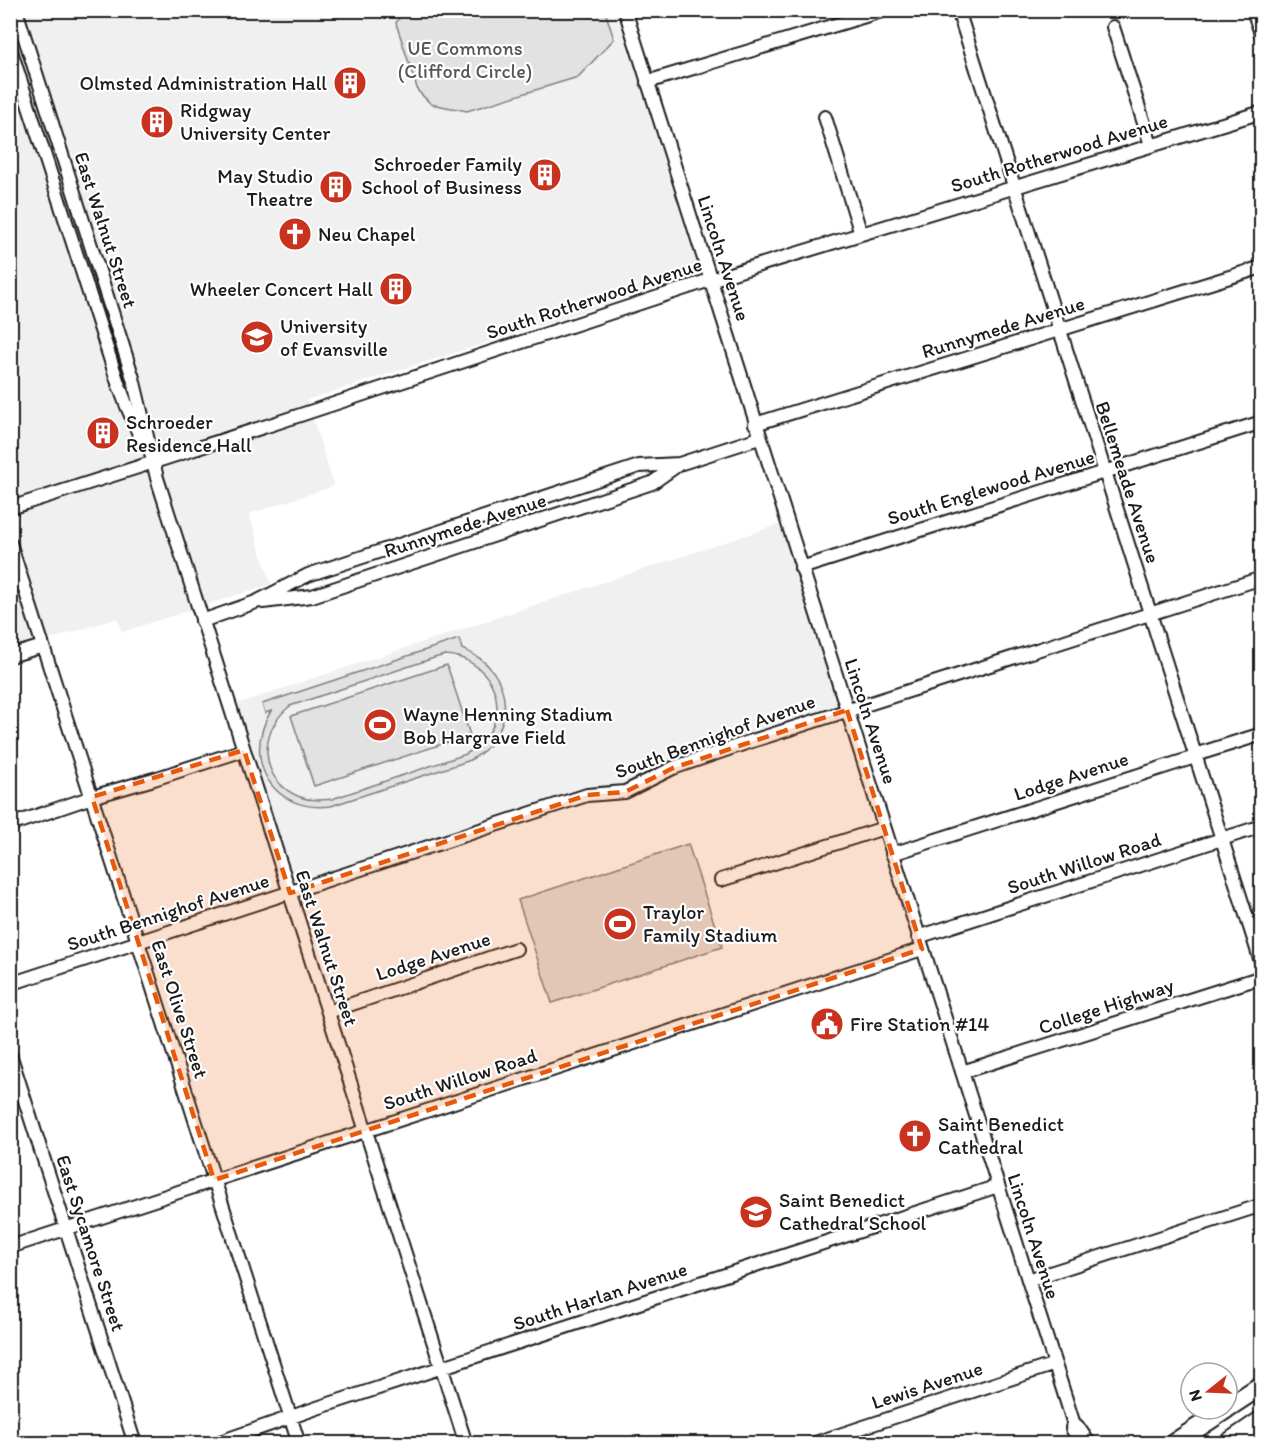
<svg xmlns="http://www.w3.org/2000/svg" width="1272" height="1454" font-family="Itim,sans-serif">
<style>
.built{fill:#f0f0f0}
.green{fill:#e2e2e2;stroke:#7f7f7f;stroke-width:1.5;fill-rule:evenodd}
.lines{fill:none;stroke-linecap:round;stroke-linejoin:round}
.minor-casing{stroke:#1c1c1c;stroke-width:16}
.highway-casing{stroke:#1c1c1c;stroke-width:22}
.minor{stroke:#fff;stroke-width:12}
.highway{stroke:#fff;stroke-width:18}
.marked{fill:#e8590c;fill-opacity:0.2;stroke:#e8590c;stroke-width:4.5;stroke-dasharray:12 8;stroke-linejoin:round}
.labels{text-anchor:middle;stroke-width:4.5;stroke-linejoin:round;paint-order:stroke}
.park-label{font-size:20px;fill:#575757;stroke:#fff}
.poi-label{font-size:20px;fill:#1c1c1c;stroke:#fff;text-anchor:start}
.street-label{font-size:20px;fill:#1c1c1c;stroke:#fff}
</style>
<rect width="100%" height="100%" fill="#fff"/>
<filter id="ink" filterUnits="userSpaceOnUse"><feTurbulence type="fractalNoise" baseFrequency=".0167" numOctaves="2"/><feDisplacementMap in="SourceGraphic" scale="12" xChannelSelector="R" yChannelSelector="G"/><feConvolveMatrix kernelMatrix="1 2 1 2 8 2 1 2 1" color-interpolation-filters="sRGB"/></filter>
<g filter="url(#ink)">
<path class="built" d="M11,11H616L700,274L307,400L334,486L249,514L271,584L122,632L117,618L11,652Z
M786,522L847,710L290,893L230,706Z"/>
<path class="green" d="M403,11H605L614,39L578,77L467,111L431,104L418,91L396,23Z
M459,639L462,649C516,669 519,736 468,761L331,806C273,814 241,760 271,711L265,713L262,704ZM445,655C486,657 512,701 487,736C481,744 474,749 466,754L332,799C321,800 310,801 300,797C258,781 258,731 290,706L434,658Z
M447,665L470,735L314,786L291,716Z
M688,844L722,947L552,1003L518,900Z"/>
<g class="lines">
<g class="minor-casing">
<path id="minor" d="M16,10L133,378L157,478L466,1444
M625,10L1077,1434
M958,10L1262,965
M1253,10L1262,37
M1113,27L1151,145
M10,48L118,383L126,404L142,441
M647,82L885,10
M825,117L861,234
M755,424L1262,267
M10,508L273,424L710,280L1262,112
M10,543L299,1444
M801,568L1262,422
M263,602L312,596L652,483L679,464
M202,621L256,602L308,575L639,466L679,464L759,438
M10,656L43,646
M10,825L92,797L154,779L244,750
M892,854L1192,758L1195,755L1262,734
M721,880L884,828
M918,937L1262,826
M10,984L587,795L625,792L673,768L749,742L1262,578
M328,1012L516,949
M10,1054L135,1444
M962,1072L1262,977
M10,1247L922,949
M1028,1280L1262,1205
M214,1444L317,1408L998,1186
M812,1444L1055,1364"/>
</g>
<g class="highway-casing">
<path id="highway" d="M1227,1408L1262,1385
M1075,1428L1086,1444
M1173,1444L1226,1409
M1227,1444L1262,1420"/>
</g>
<use href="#minor" class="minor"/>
<use href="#highway" class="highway"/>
</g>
</g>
<path class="marked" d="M847,710L922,949L214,1180L92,797L244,750L290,893L587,795L625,792L673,768Z"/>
<defs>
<g id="building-disc" transform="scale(1.725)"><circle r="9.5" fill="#c8321e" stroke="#fff"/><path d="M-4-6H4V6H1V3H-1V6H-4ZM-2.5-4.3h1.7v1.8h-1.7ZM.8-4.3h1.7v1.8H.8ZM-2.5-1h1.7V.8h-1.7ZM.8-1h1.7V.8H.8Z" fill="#fff"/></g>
<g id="church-disc" transform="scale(1.725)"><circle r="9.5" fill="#c8321e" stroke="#fff"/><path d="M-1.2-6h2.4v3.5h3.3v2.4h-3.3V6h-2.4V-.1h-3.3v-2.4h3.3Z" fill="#fff"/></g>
<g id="university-disc" transform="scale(1.725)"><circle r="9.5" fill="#c8321e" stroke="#fff"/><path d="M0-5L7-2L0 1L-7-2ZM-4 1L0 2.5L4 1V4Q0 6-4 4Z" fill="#fff"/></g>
<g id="stadium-disc" transform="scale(1.725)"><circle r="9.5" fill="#c8321e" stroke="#fff"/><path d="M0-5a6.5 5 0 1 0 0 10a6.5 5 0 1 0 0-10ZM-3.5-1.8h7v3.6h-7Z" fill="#fff"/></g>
<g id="civic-disc" transform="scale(1.725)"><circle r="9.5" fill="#c8321e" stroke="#fff"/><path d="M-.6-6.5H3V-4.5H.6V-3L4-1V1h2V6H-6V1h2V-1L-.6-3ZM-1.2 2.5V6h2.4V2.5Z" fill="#fff"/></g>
<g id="school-disc" transform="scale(1.725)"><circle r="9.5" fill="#c8321e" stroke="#fff"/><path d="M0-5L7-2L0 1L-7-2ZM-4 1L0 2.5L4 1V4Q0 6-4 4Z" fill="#fff"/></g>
</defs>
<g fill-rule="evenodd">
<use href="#building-disc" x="350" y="83"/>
<use href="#building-disc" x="157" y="122"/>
<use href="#building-disc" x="545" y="175"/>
<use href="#building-disc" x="336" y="187"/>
<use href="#church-disc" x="295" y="234"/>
<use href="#building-disc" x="396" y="289"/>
<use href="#university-disc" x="257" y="337"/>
<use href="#building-disc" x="103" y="433"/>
<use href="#stadium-disc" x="380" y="725"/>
<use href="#stadium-disc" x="620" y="924"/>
<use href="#civic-disc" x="827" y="1024"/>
<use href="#church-disc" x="915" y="1136"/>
<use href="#school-disc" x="756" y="1212"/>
</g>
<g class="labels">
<g class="park-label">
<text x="465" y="55">UE Commons<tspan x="465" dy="23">(Clifford Circle)</tspan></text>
</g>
<g class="poi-label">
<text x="327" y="90" text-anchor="end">Olmsted Administration Hall</text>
<text x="180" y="117">Ridgway<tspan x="180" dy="23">University Center</tspan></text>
<text x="522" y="171" text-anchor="end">Schroeder Family<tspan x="522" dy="23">School of Business</tspan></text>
<text x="313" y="183" text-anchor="end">May Studio<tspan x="313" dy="23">Theatre</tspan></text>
<text x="318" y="241">Neu Chapel</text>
<text x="373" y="296" text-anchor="end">Wheeler Concert Hall</text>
<text x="280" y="333">University<tspan x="280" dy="23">of Evansville</tspan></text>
<text x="126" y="429">Schroeder<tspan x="126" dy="23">Residence Hall</tspan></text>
<text x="403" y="721">Wayne Henning Stadium<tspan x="403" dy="23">Bob Hargrave Field</tspan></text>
<text x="643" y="919">Traylor<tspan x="643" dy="23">Family Stadium</tspan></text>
<text x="850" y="1031">Fire Station #14</text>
<text x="938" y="1131">Saint Benedict<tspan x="938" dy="23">Cathedral</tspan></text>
<text x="779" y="1207">Saint Benedict<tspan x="779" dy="23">Cathedral School</tspan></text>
</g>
<g class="street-label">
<text transform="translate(1059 153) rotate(-17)" y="7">South Rotherwood Avenue</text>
<text transform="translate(106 230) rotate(72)" y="7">East Walnut Street</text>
<text transform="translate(724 258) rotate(72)" y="7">Lincoln Avenue</text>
<text transform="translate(594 298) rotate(-18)" y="7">South Rotherwood Avenue</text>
<text transform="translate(1003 327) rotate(-17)" y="7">Runnymede Avenue</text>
<text transform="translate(1128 482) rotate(72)" y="7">Bellemeade Avenue</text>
<text transform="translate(991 487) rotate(-17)" y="7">South Englewood Avenue</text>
<text transform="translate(465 525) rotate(-18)" y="7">Runnymede Avenue</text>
<text transform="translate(871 721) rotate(72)" y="7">Lincoln Avenue</text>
<text transform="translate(715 736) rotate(-20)" y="7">South Bennighof Avenue</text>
<text transform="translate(1071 776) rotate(-18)" y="7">Lodge Avenue</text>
<text transform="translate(1084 863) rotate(-18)" y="7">South Willow Road</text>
<text transform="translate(168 912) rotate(-18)" y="7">South Bennighof Avenue</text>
<text transform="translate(327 948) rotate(72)" y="7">East Walnut Street</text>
<text transform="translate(433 956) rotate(-18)" y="7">Lodge Avenue</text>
<text transform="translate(1106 1006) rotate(-18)" y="7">College Highway</text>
<text transform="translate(180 1009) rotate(72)" y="7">East Olive Street</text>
<text transform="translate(460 1079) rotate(-18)" y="7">South Willow Road</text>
<text transform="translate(1034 1236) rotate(72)" y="7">Lincoln Avenue</text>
<text transform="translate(91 1243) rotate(72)" y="7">East Sycamore Street</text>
<text transform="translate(600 1296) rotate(-18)" y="7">South Harlan Avenue</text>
<text transform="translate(927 1385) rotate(-18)" y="7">Lewis Avenue</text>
</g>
</g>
<rect width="1272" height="1454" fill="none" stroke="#fff" stroke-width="36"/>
<rect x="18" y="18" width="1236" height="1418" fill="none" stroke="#1c1c1c" stroke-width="2" filter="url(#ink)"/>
<g transform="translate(1209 1391) rotate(252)"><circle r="28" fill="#ffffff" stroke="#a4a4a4" stroke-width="1.5"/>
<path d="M0-4.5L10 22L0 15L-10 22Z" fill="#c8321e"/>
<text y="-9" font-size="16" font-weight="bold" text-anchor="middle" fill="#1c1c1c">N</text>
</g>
</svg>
